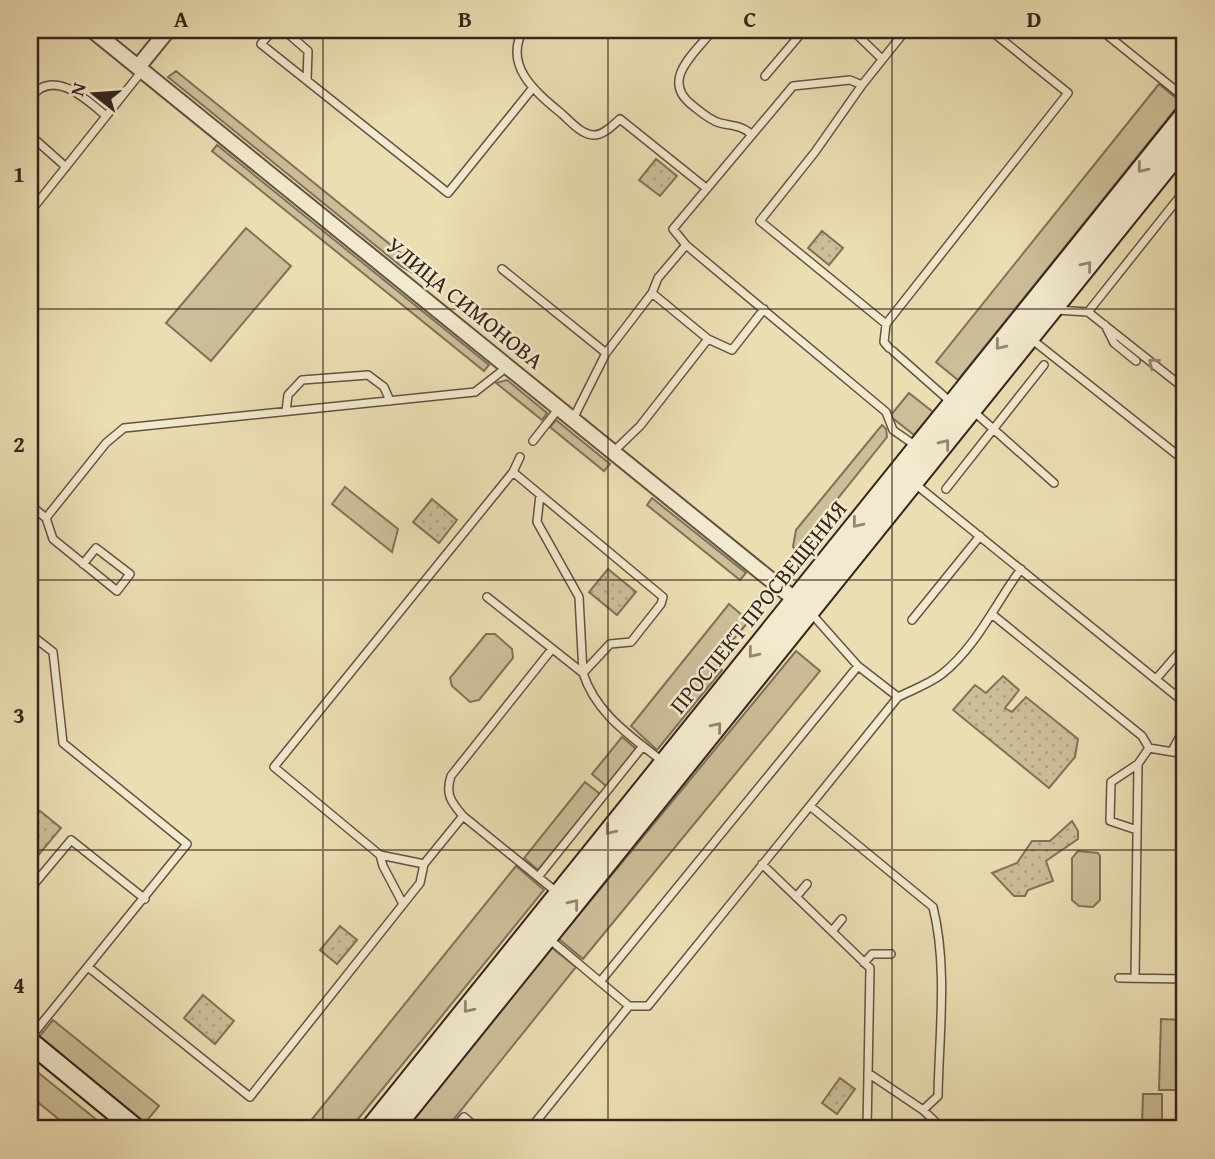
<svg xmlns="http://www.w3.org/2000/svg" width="1215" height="1159" font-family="'Gentium Book Plus',serif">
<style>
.green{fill:#ccbe99;stroke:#82715a;stroke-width:2}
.park{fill:url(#park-dots);stroke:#82715a;stroke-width:2}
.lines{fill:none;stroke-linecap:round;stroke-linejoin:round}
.lane-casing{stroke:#645242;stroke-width:10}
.street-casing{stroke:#645242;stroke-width:18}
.secondary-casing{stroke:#37241c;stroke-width:23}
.lane{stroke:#f2eace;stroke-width:7}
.street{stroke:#f2eace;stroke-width:14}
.secondary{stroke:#f2eace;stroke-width:19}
.oneway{stroke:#948775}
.grid{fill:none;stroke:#37241c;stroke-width:2;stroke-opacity:0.55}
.labels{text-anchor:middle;stroke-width:5;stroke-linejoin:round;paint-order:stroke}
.street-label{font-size:23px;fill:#37241c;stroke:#f2eace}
.neatline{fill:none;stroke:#37241c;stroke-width:2.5}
.grid-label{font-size:23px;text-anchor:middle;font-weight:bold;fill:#37241c}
</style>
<defs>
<pattern id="park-dots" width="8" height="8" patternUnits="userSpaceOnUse" patternTransform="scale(1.75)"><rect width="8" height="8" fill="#ccbe99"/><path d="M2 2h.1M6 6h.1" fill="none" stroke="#b0a383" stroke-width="1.8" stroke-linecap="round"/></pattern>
</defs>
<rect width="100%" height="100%" fill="#ebdeb3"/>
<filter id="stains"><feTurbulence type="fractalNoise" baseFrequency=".00286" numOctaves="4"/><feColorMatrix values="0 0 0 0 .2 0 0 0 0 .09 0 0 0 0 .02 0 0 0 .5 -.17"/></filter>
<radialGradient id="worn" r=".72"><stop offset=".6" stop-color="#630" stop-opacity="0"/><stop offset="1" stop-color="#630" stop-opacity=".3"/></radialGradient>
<path class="green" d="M176,71L434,280L431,283L402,267L168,77Z
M1159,84L1181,102L958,380L936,362Z
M217,145L489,365L484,371L212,151Z
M246,228L291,266L211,361L166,323Z
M507,380L547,413L542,420L496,383Z
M909,393L933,412L914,435L890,416Z
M556,420L610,464L604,471L550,427Z
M882,425L886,429L887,437L807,537L814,543L802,557L793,547L796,530Z
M345,487L398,529L392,552L332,504Z
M652,498L746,573L740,580L647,505Z
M729,604L749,621L714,662L722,670L657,750L631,726Z
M486,634H495L512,649L513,658L479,700L470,702L452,686L450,678Z
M796,651L820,671L583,959L559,939Z
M622,737L636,749L606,786L592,774Z
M585,782L600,794L538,870L524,858Z
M1078,851L1098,853L1100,856V900L1093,907L1079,906L1072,900V858Z
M516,866L544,890L350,1129H304Z
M552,948L576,967L446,1129H406Z
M1161,1019L1185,1020V1090H1159Z
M53,1020L159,1106L145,1123L39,1037Z
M30,1066L108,1129H71L30,1096Z
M1143,1094H1162V1127L1142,1126Z"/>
<path class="park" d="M656,159L677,176L660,196L639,180Z
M822,231L843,248L829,265L808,248Z
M432,499L457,520L439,543L413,522Z
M608,569L636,592L617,615L589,592Z
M1003,676L1019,690L1005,708L1012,712L1026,697L1078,739L1075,757L1049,788L953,710L975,685L986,693Z
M40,811L61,828L32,863L30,824Z
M1072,821L1078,831V839L1046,861L1053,881L1028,890L1025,896H1014L992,873L1017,863L1032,841H1050Z
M340,926L357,940L337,964L320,950Z
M203,995L234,1021L215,1044L184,1018Z
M840,1078L855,1089L837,1114L822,1103Z"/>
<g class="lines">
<g class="lane-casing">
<path id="lane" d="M273,30L261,44L448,193L532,89
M284,30L308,51L307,80
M523,30C503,67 537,93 562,114C571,122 581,134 593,135C603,136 613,125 620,119L706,188
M713,30C694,54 660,80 692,105C701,112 709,120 720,123C732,126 740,125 750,133
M852,30L882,59
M1101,30L1185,98
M765,76L804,30
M862,85L815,152L760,221L886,324
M30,98C53,67 86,99 106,116
M30,135L66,167
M30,212L142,71
M686,245L886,412L893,430L916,446
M502,269L606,353
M652,293L708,339L732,350L764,309
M1056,310L1088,312L1185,190
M1088,312L1185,389
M1105,325L1114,343L1136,361
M1030,338L1185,461
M889,348L884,342L886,324L1068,93L990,30
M893,351L953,404
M972,410L1054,483
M286,411L288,395L302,380L368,375L384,387L390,401
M573,419L606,353L652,293L658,278L686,245L673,229L793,86L850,80L862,85L906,30
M533,441L559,408
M613,452L640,426L708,339
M513,472L520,457
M914,483L1185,703
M946,489L1044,365
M540,495L537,522L579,597L583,673
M30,505L46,518L106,443L124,428L475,392L507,367
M46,518L53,539L117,591L130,574L96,548L83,564
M487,597L583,673
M810,612L858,666L898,697
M993,615L1142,736L1149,748
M912,620L980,536
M30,634L53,652L63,743L187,844L30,1038
M1156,679L1182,649
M1149,748L1185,754
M1172,751L1185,727
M810,806L933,907C948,967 939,1035 938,1096L923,1110L868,1073
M463,816C451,802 445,794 451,776L552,649
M1137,830L1110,821L1111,782L1138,764
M380,855L383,866L403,904
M424,864L380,855L274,767L513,472L663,597L661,604L631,642L610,644L583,673C596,714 631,736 663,762
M762,864L870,968L867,1129
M538,877L643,746
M30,889L71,840L145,899
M796,897L807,884
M832,931L842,919
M548,938L629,1006H648L898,697C912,690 929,684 942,674C977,646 995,604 1021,569
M864,963L872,954H891
M88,967L250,1097L420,883L424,864L463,816L559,894
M1119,978L1185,979
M1135,978L1138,764L1149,748
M600,982L858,666
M923,1110L943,1129
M454,1129L464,1117L478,1129
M530,1129L629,1006"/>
</g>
<g class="street-casing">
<path id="street" d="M92,30L803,606
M138,67L168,30"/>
</g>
<g class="secondary-casing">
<path id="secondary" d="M30,1042L136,1129
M370,1129L1185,115
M393,1129L1185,144"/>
</g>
<use href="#lane" class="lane"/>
<use href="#street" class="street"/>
<use href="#secondary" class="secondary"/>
</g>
<defs><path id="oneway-chevron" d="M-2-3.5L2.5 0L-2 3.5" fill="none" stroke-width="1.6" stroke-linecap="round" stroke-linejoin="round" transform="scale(1.75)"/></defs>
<g class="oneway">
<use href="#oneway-chevron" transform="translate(1142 168) rotate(129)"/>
<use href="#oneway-chevron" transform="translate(1087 266) rotate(-51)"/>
<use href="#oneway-chevron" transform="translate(1000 345) rotate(129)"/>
<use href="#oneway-chevron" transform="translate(1153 363) rotate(-141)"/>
<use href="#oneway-chevron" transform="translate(945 444) rotate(-51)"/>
<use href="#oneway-chevron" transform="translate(857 523) rotate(129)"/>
<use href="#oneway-chevron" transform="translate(753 653) rotate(129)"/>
<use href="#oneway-chevron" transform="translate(717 727) rotate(-51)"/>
<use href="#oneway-chevron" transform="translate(610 830) rotate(129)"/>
<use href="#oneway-chevron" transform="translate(574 904) rotate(-51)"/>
<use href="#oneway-chevron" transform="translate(468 1008) rotate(129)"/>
</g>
<path class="grid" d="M323,30V1129M608,30V1129M892,30V1129M30,309H1185M30,580H1185M30,850H1185"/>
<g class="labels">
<g class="street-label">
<text transform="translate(465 303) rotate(39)" y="8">УЛИЦА СИМОНОВА</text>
<text transform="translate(758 607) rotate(-51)" y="8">ПРОСПЕКТ ПРОСВЕЩЕНИЯ</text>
</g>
</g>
<rect width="1215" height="1159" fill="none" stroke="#ebdeb3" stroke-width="77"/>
<g transform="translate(94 94) rotate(287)" stroke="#f2eace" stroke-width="5" paint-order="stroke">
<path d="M0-5L12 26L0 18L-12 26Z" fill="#37241c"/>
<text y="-10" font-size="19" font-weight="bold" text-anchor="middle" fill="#37241c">N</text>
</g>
<rect x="38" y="38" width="1138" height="1082" class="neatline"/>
<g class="grid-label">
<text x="181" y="27">A</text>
<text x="465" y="27">B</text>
<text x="750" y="27">C</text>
<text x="1034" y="27">D</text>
<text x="19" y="182">1</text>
<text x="19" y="452">2</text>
<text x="19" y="723">3</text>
<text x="19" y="993">4</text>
</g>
<rect width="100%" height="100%" filter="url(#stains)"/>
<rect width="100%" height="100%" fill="url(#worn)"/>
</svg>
